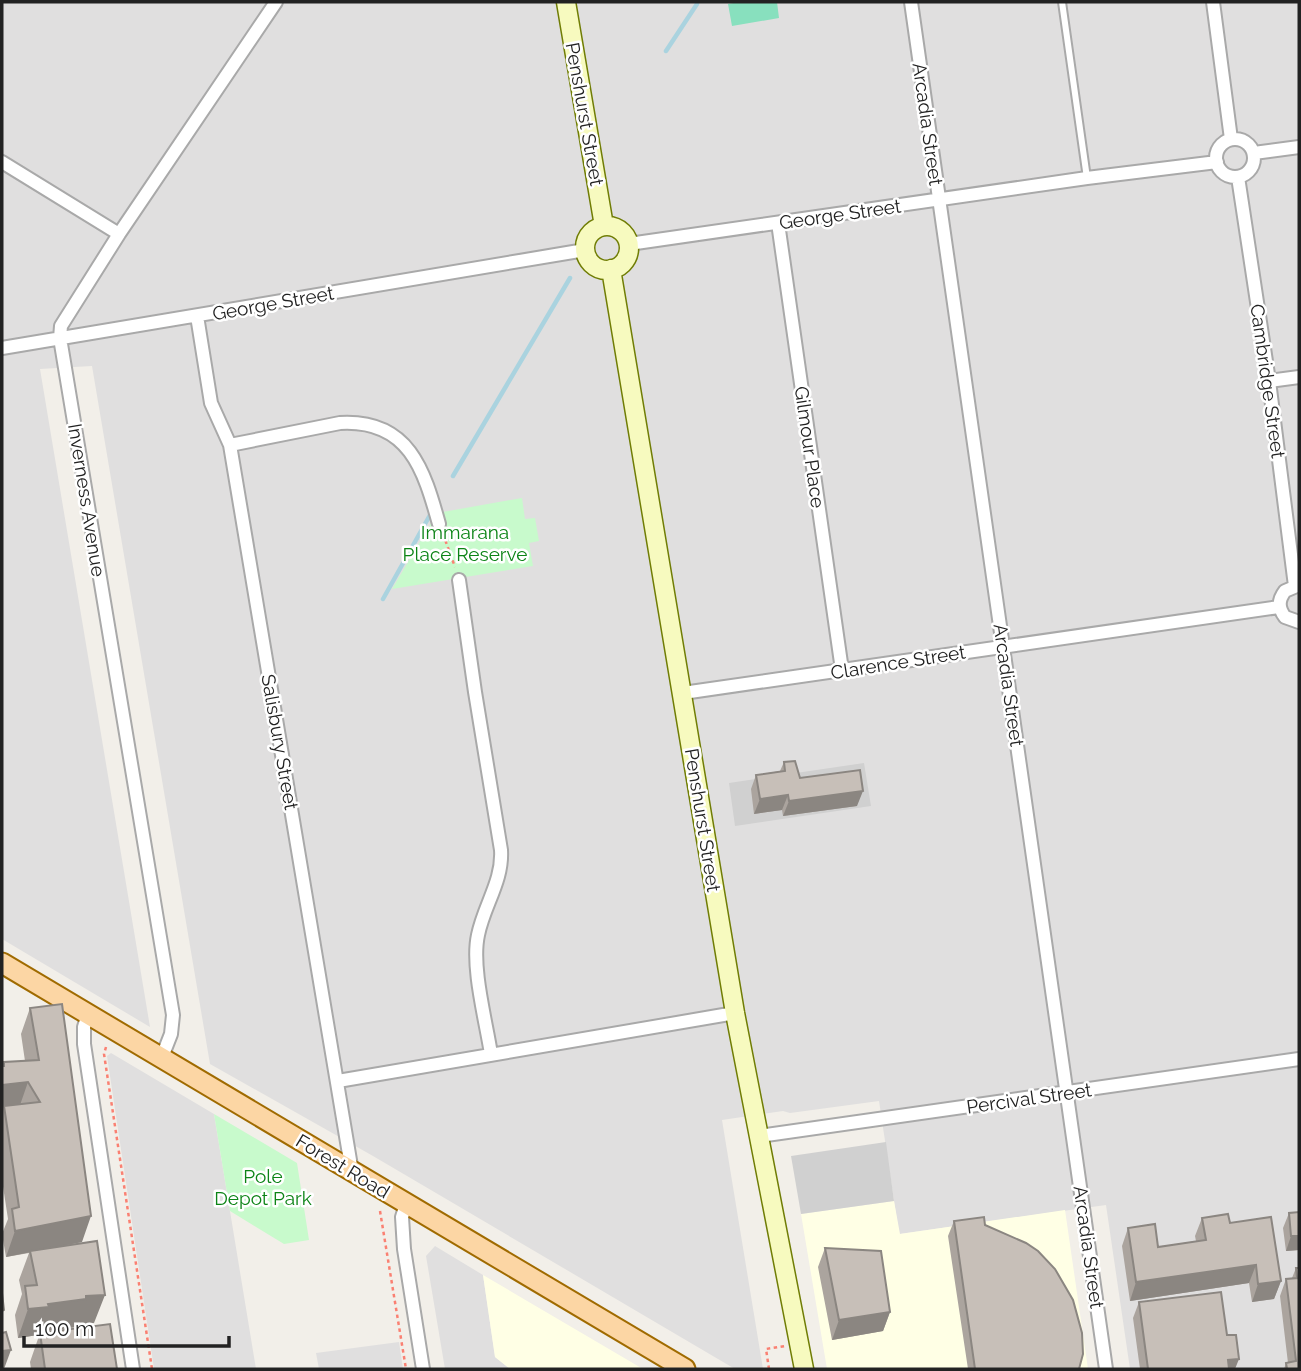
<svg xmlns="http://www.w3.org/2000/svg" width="1301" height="1371" font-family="Raleway,sans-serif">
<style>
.residential{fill:#e0dfdf}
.education{fill:#ffffe5}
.religious{fill:#d0d0d0}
.park{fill:#c8facc}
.pitch{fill:#88e0be}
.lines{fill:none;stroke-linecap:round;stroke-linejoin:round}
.stream{stroke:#aad3df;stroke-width:4.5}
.lane-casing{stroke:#a9a9a9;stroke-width:10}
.street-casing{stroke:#a9a9a9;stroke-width:16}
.secondary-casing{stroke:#707d05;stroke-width:21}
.primary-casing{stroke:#a06b00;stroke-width:23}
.path{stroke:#fa8072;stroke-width:2.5;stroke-dasharray:3.5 3.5;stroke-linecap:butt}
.lane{stroke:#fff;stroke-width:6}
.street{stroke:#fff;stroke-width:12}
.secondary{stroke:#f7fabf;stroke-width:18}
.primary{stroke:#fcd6a4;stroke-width:19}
.wall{fill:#aba49e}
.shaded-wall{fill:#8b8681}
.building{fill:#c7bfb8;stroke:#8b8681;stroke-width:2}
.labels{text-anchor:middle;stroke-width:5;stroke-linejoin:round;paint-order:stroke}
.street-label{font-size:19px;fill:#222;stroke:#fff}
.park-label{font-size:19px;fill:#0c8416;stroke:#fff}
</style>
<rect width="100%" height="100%" fill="#f2efe9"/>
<path class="residential" d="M2,2H1299V1369H1130L1106,1205L899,1234L879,1101L790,1113L783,1111L722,1120L763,1369H735L373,1156L210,1064L92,366L40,369L150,1027L2,939Z
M111,1053L214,1114L256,1369H154L107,1056Z
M435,1246L483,1275L495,1357L510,1369H445L426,1256Z
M399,1342L403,1369H319L316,1353Z"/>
<path class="education" d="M894,1201L900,1234L1065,1210L1088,1369H827L801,1214Z
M483,1275L643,1369H510L495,1357Z"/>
<path class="religious" d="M864,763L871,806L735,826L729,783Z
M886,1142L894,1201L801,1214L791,1156Z"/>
<path class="park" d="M522,498L525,519L535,518L539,541L529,543L533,566L392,589L437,513Z
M214,1114L297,1163L309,1240L284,1244L230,1211Z"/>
<path class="pitch" d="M739,2H777L779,18L732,26L728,4Z"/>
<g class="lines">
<path class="stream" d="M666,51L697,4
M453,476L570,278
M383,599L430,515"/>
<g class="lane-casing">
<path id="lane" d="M1062,2L1087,178"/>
</g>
<g class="street-casing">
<path id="street" d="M911,2L1106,1369
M1213,2L1231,139
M1216 158a19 19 0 1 1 38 0a19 19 0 1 1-38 0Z
M1254,153L1299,147
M2,162L119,234
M1238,177L1269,381L1295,586
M778,223L842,670
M629,244L1087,178L1217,162
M197,316L211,403L230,445L352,1172
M2,348L585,250
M1269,381L1299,377
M230,445L340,423C409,419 424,470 439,524
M459,580L475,692L501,850C503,881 484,905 478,935C471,967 486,1021 491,1054
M1299,585L1285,591C1278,600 1278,608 1285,617L1299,622
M683,693L1279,607
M88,1014L84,1027V1044L133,1369
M162,1057L171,1034L173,1015L60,338L61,326L119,234L276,2
M338,1081L735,1013
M759,1136L1299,1059
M406,1204L402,1217L404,1249L423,1369"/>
</g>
<g class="secondary-casing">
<path id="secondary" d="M566,2L604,226
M585 248a22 22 0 1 1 44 0a22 22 0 1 1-44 0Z
M611,269L735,1013L804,1369"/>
</g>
<g class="primary-casing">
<path id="primary" d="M2,963L685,1369"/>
</g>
<path class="path" d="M443,534L455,567
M106,1047L104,1054L152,1369
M380,1211L406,1369
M769,1369L766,1349L785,1346"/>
<use href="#lane" class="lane"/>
<use href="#street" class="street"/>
<use href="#secondary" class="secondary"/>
<use href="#primary" class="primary"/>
</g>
<path class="wall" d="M784,762L800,778L857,806L783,816L782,810L754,814L751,789L756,775L780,771Z
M30,1008L82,1242L59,1247L94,1323L77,1325L76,1327L40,1332L38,1335L18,1338L15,1315L22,1294L19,1280L29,1253L6,1257L2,1234L8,1219L2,1180V1112L3,1110H2V1066L4,1062L25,1061L21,1034Z
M1289,1213L1299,1250L1286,1251L1283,1228Z
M1202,1218L1230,1223L1281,1281L1274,1299L1252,1302L1249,1283L1130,1301L1122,1246L1128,1228L1158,1247L1196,1241L1195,1236Z
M954,1221L985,1225L1079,1369H968L948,1236Z
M825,1248L890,1312L883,1331L832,1340L818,1267Z
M1296,1268H1299V1369H1284L1286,1363H1288L1280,1296L1286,1279L1292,1278Z
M1139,1302L1227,1335L1235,1369H1140L1133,1318Z
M40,1333L117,1369H31L30,1362Z"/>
<path class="shaded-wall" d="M863,791L857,806L783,816L789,801Z
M788,795L782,810L754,814L760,799Z
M28,1082L19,1108L4,1106L2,1110V1085Z
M91,1216L82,1242L6,1257L15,1231Z
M1291,1236H1299V1250L1286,1251Z
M1256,1265L1249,1283L1130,1301L1136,1282Z
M1281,1281L1274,1299L1252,1302L1258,1284Z
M105,1295L94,1323L77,1325L76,1327L40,1332L38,1335L18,1338L28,1309L48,1304L86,1296Z
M890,1312L883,1331L832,1340L839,1320Z
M11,1350L4,1369H2V1351Z
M1239,1359L1235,1369H1225L1228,1360Z"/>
<path class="building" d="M795,761L800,778L860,770L863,791L789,801L788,795L760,799L756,775L785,771L784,762Z
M62,1004L91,1216L15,1231L12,1209L19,1207L4,1106L40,1102L28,1082L2,1085V1066H4V1062L39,1060L30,1008Z
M1299,1212V1236H1291L1289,1213Z
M1228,1214L1230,1223L1271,1217L1281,1281L1258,1284L1256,1265L1136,1282L1128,1228L1155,1224L1158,1247L1206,1240L1202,1218Z
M984,1217L985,1225L1026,1243L1038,1251L1055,1269L1073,1300L1082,1333L1083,1354L1079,1369H975L954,1221Z
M97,1241L105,1295L86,1296V1299L48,1304L49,1307L28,1309L25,1286L37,1285L30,1251Z
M825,1248L881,1251L890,1312L839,1320Z
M1296,1268H1299V1369H1287L1286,1363L1296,1361L1286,1279L1297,1278Z
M1221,1292L1227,1335H1236L1239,1359L1228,1360L1229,1369H1148L1139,1302Z
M2,1293L4,1310L2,1311Z
M110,1324L117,1369H45L40,1333Z
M6,1332L11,1350L2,1351V1333Z"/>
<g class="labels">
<g class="street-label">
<text transform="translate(585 114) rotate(80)" y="7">Penshurst Street</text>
<text transform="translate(928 124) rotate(82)" y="7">Arcadia Street</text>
<text transform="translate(840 214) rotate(-8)" y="7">George Street</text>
<text transform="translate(273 303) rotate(-10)" y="7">George Street</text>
<text transform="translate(1268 381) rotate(82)" y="7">Cambridge Street</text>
<text transform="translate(810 447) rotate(82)" y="7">Gilmour Place</text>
<text transform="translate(87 500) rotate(81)" y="7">Inverness Avenue</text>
<text transform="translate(898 662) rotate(-9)" y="7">Clarence Street</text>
<text transform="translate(1009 685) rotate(82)" y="7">Arcadia Street</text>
<text transform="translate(280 742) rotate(80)" y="7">Salisbury Street</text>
<text transform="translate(703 820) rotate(81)" y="7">Penshurst Street</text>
<text transform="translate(1029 1098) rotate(-8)" y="7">Percival Street</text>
<text transform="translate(343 1166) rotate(31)" y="7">Forest Road</text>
<text transform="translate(1089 1247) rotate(82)" y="7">Arcadia Street</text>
</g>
<g class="park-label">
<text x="465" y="539">Immarana<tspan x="465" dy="22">Place Reserve</tspan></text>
<text x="263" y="1183">Pole<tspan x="263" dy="22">Depot Park</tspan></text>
</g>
</g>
<rect width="1301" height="1371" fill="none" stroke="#222222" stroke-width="7"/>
<path d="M24 1336v10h205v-10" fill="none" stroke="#222222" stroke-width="3.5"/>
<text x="35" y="1336" font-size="21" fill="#222222" stroke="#ffffff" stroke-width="5" paint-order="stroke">100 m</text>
</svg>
